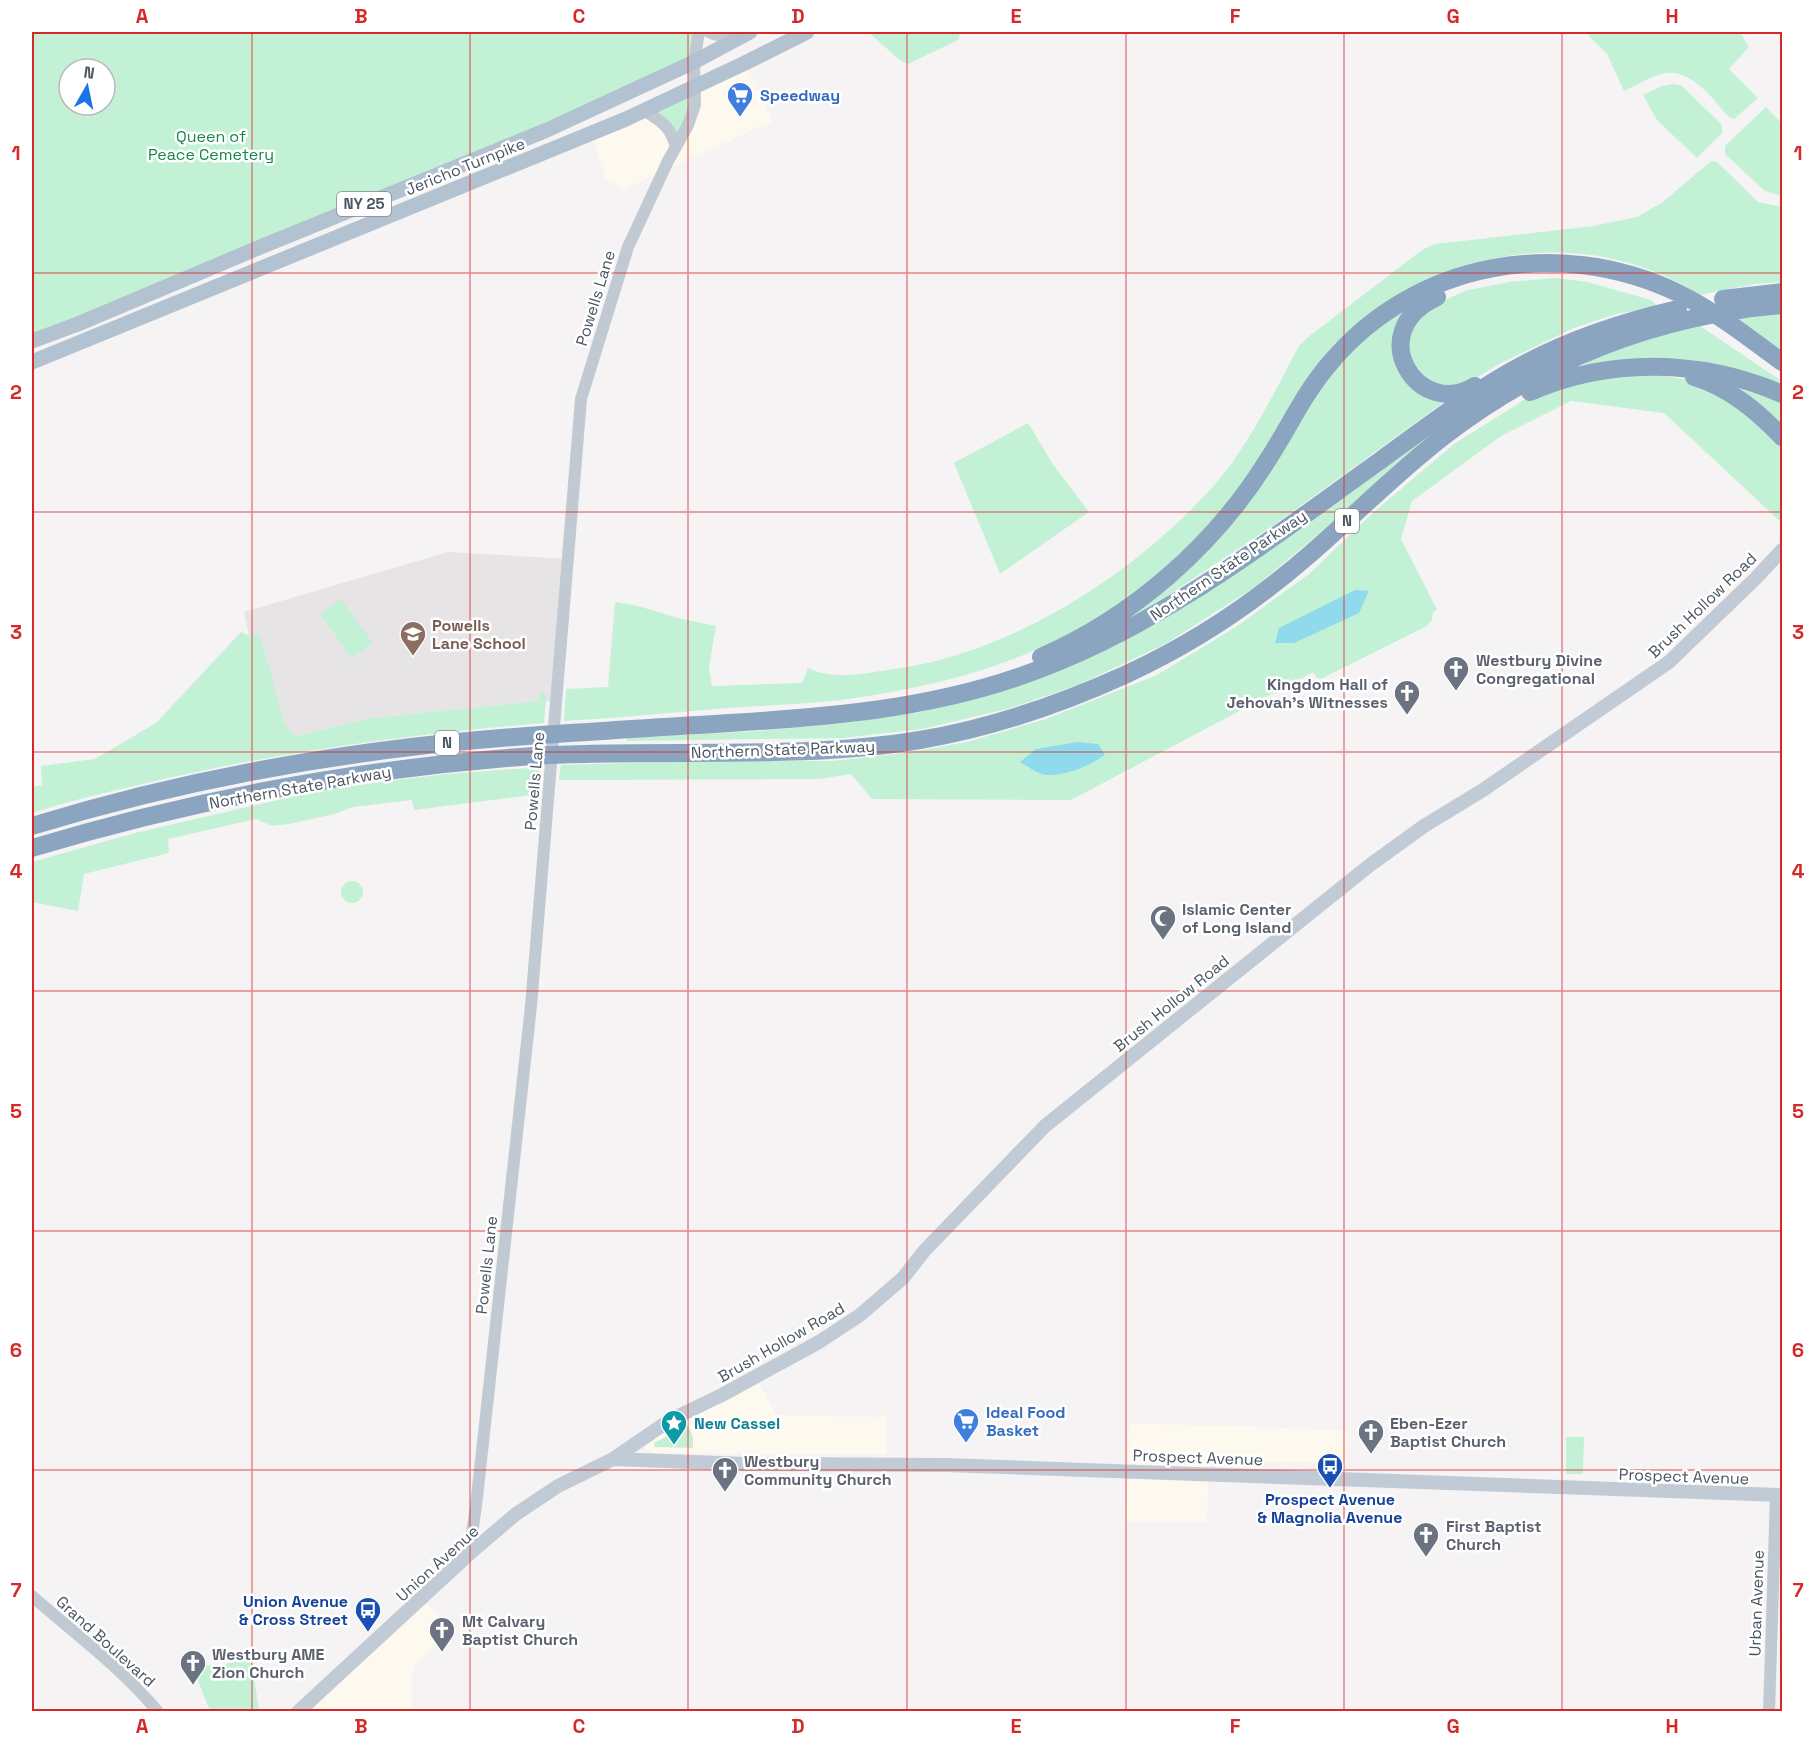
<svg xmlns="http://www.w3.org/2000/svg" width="1814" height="1743" font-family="'Space Grotesk',sans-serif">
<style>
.commercial{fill:#fdf9ef}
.education{fill:#e6e4e5}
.green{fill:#c3f1d5;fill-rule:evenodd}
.water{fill:#90daee}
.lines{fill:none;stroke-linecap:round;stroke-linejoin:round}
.tertiary{stroke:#c1cad2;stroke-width:12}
.secondary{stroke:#c1cbd6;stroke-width:14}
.primary{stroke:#b3c2d1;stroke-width:15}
.motorway{stroke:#8ba5c1;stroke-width:18}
.grid{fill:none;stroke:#d62828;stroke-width:1.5;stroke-opacity:0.55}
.labels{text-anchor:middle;stroke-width:5;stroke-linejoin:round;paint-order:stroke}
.shield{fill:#fff;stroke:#808990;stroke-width:1.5}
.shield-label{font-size:15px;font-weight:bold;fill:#4a5661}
.shop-label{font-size:16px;font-weight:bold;fill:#366cbe;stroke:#fff;text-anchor:start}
.park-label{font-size:16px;fill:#17864f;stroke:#fff}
.street-label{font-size:16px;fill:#4a5661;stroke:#fff}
.education-label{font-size:16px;font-weight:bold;fill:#785e54;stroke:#fff;text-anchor:start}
.worship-label{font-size:16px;font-weight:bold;fill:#5b616d;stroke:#fff;text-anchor:start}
.culture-label{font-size:16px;font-weight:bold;fill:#0d838f;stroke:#fff;text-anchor:start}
.transit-label{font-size:16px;font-weight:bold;fill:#164399;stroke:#fff}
.neatline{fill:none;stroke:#d62828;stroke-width:2}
.grid-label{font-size:20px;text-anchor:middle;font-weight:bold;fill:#d62828}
</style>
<rect width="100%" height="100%" fill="#f5f3f3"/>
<path class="commercial" d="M745,63L773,121L624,189L606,180L591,134Z
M759,1383L776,1415L886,1417L887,1454L651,1453L645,1448L649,1440Z
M1129,1423L1348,1430L1346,1464L1209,1461L1207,1522L1126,1521Z
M425,1601L451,1631L413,1667L411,1711L307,1712Z"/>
<path class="education" d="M448,552L568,559L556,701H540L371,718L287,738L260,635L249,636L244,612Z"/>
<path class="green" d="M32,32H700L694,62L32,341ZM69,69H105V105H69Z
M868,32H961L958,40L908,64L901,61Z
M1585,32H1740L1749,47L1729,69L1758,98L1734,119L1729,117C1713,100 1693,70 1667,73C1652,75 1637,85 1624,91L1607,54Z
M1674,84L1682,86L1722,125V133L1697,158L1657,120L1643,95L1662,86Z
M693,92L692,106L677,138C673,123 667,117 652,111Z
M1766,107L1782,124V196L1765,191L1725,154V146Z
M1711,161L1717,162L1758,202L1782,207V282L1755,284L1700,295C1586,222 1438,247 1341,338C1304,372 1282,421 1256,463C1215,525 1160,579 1097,618C1020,666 929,688 841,700C799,705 757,705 716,709C665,713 615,718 564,721L566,689L608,687L615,602L638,606L678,618L716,626L709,668L712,686L802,683L808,668C837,682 870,672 901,668C1018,650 1140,570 1217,482C1250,443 1275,391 1299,346L1307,338L1422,250L1435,244L1594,226L1637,217L1663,202Z
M1556,278L1587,282L1651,300L1659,307L1616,314L1574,328L1501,363L1466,384L1448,387L1430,382L1410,360L1407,332L1426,308L1468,290L1510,282Z
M1408,306L1397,348L1447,400L1271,527L1149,608L1113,626L1153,596L1349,350Z
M1782,309V352L1730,317L1697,324L1780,380L1778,384C1762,378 1746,372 1729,367C1684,355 1631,355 1585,365L1584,362C1617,348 1651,333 1685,324C1717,316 1750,312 1782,309Z
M1645,373L1689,380L1731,398L1782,445V523L1664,413L1571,401L1501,436L1412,501L1401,539L1437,610L1433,612L1432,620L1427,626L1321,679L1316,677L1313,672L1071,800L872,799L851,774L819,779L559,780L561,765L704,761H833L904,753L967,742L1046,719L1157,675L1236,627L1309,574L1374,512L1454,444L1524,400L1586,379Z
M1736,384L1782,401V429L1733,389Z
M1473,402L1390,469L1335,520L1255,587L1165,644L1078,685L1011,708L922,729L842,738L627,741V738L760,731L844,723L921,712L1008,688L1076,662L1154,625L1237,571Z
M1028,423L1054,466L1089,512L1000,574L954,463Z
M341,599L373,643L352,658L320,614Z
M241,632L249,636L260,634L284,724L295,736L371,718L539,701V693L542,691L546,697L544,723C410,734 278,752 147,783C108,792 69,801 32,813V787L42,785L41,766L95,759L156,723Z
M540,767L539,786L532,795L414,810L412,800L353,807L334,814L289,824L272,826L256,819L168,839L169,853L84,874L78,911L32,902V862L135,833L325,789L446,774Z
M341 892a11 11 0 1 1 22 0a11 11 0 1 1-22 0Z
M688,1425L693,1437V1448L654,1447V1443Z
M1566,1437H1584L1583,1474H1566Z
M249,1653L251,1656L259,1711H210L191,1663L221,1667Z"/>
<path class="water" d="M1355,590L1369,591L1359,613L1294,643H1275L1279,628Z
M1077,742L1098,744L1105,755C1089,766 1066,776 1046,775C1038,774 1027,766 1020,762L1036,749Z"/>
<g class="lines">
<path class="tertiary" d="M709,32L713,34L735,39
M644,110C661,122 670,125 676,147
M469,1554L476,1506L531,1006L581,399L628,247L668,161L688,125L695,105L694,62L699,32
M32,1596C74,1633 122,1668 158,1712
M1769,1712L1776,1495"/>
<path class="secondary" d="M613,1459L746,1464L946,1465L1782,1495
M298,1712L469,1554L516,1514L558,1486L613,1459L670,1420L722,1395L819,1342L860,1315L903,1278L925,1250L1045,1126L1370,865L1424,826L1483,790L1669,662L1755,579L1782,550"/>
<path class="primary" d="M32,341L78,324L258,248L547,130L694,62L750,32
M32,362L626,119L745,63L807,32"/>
<path class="motorway" d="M1437,297C1361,332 1419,421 1475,386
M1723,299L1782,292
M1694,377C1730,388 1757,411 1782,437
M1530,392C1610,357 1702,359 1782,394
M1041,657C1133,617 1214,546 1267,461C1288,429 1304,393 1330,363C1416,261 1559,236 1678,293C1715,311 1749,338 1782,362
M32,826C192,777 359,748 527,736C595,731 663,727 730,723C828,717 925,709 1018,677C1154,631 1266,542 1381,460C1429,425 1476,389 1528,362C1576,337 1626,321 1678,309
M32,848C195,799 363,768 533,756C662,748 793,761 920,740C992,728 1061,704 1127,674C1192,644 1254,603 1309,555C1354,516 1396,473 1444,436C1543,360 1658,315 1782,305"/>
</g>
<path class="grid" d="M252,32V1712M470,32V1712M688,32V1712M907,32V1712M1126,32V1712M1344,32V1712M1562,32V1712M32,273H1782M32,512H1782M32,752H1782M32,991H1782M32,1231H1782M32,1470H1782"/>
<defs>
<g id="supermarket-pin" transform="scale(1.35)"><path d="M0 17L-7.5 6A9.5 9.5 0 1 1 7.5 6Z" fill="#3f7fe0" stroke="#fff"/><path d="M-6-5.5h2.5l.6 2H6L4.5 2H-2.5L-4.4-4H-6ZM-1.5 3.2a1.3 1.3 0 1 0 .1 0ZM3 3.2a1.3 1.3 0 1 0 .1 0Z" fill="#fff"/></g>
<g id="school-pin" transform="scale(1.35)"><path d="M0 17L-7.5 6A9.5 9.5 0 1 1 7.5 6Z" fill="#8d6e63" stroke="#fff"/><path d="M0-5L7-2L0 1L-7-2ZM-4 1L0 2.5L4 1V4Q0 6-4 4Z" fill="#fff"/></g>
<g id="church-pin" transform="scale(1.35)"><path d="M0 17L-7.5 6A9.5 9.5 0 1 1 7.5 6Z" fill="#6b7280" stroke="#fff"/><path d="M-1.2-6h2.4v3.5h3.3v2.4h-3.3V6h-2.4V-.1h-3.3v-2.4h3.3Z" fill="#fff"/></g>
<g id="mosque-pin" transform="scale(1.35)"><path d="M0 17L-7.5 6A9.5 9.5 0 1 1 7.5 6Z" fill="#6b7280" stroke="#fff"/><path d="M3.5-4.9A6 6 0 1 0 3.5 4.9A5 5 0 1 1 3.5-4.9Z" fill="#fff"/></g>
<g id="sight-pin" transform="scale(1.35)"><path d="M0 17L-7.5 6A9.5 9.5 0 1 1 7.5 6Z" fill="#0f9aa8" stroke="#fff"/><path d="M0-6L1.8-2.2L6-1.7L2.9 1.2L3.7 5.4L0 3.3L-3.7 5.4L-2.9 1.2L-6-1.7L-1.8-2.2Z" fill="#fff"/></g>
<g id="bus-pin" transform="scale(1.35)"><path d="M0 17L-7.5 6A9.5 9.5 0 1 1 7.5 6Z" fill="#1a4fb4" stroke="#fff"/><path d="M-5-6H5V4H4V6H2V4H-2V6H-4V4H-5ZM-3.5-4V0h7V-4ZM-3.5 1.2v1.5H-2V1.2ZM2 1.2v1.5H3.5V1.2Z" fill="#fff"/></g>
</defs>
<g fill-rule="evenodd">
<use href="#supermarket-pin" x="740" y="95"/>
<use href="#school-pin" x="413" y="634"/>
<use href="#church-pin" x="1456" y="669"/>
<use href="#church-pin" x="1407" y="693"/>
<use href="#mosque-pin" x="1163" y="918"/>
<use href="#supermarket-pin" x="966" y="1421"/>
<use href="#sight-pin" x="674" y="1423"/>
<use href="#church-pin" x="1371" y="1432"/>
<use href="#bus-pin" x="1330" y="1466"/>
<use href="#church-pin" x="725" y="1470"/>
<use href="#church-pin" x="1426" y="1535"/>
<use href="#bus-pin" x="368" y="1610"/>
<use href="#church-pin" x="442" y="1630"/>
<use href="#church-pin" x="193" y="1663"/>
</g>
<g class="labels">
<g class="shield">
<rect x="337" y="192" width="54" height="24" rx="4.5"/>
<rect x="1335" y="509" width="24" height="24" rx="4.5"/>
<rect x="435" y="731" width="24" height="24" rx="4.5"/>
</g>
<g class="shield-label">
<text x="364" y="209">NY 25</text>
<text x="1347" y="526">N</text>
<text x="447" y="748">N</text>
</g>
<g class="shop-label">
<text x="760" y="101">Speedway</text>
<text x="986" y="1418">Ideal Food<tspan x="986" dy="18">Basket</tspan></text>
</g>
<g class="park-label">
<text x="211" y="142">Queen of<tspan x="211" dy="18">Peace Cemetery</tspan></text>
</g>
<g class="street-label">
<text transform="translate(465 166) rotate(-22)" y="6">Jericho Turnpike</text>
<text transform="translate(595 298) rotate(-73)" y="6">Powells Lane</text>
<text transform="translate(1228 565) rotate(-34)" y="6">Northern State Parkway</text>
<text transform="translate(1702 605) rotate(-44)" y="6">Brush Hollow Road</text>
<text transform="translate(783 749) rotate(-2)" y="6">Northern State Parkway</text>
<text transform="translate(534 781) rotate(-85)" y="6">Powells Lane</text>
<text transform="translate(300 787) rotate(-10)" y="6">Northern State Parkway</text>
<text transform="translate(1171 1003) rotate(-39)" y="6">Brush Hollow Road</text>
<text transform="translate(486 1265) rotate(-84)" y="6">Powells Lane</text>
<text transform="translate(781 1342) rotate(-30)" y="6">Brush Hollow Road</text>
<text transform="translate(1198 1457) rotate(2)" y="6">Prospect Avenue</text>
<text transform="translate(1684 1476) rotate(2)" y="6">Prospect Avenue</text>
<text transform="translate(437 1563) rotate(-42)" y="6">Union Avenue</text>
<text transform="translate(1756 1603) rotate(-88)" y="6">Urban Avenue</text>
<text transform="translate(106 1641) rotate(42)" y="6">Grand Boulevard</text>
</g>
<g class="education-label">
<text x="432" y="631">Powells<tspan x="432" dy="18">Lane School</tspan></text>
</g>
<g class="worship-label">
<text x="1476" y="666">Westbury Divine<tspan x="1476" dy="18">Congregational</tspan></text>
<text x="1388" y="690" text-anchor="end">Kingdom Hall of<tspan x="1388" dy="18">Jehovah's Witnesses</tspan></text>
<text x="1182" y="915">Islamic Center<tspan x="1182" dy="18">of Long Island</tspan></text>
<text x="1390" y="1429">Eben-Ezer<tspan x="1390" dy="18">Baptist Church</tspan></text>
<text x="744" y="1467">Westbury<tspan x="744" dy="18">Community Church</tspan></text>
<text x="1446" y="1532">First Baptist<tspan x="1446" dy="18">Church</tspan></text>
<text x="462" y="1627">Mt Calvary<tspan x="462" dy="18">Baptist Church</tspan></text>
<text x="212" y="1660">Westbury AME<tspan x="212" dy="18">Zion Church</tspan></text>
</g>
<g class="culture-label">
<text x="694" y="1429">New Cassel</text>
</g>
<g class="transit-label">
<text x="1330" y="1505">Prospect Avenue<tspan x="1330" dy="18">&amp; Magnolia Avenue</tspan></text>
<text x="348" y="1607" text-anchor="end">Union Avenue<tspan x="348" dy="18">&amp; Cross Street</tspan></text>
</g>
</g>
<rect width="1814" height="1743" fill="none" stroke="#ffffff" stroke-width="66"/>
<g transform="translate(87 87) rotate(9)"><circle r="28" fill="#ffffff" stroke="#b7bbc0" stroke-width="1.5"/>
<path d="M0-4.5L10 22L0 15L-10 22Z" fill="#1a73e8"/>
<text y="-9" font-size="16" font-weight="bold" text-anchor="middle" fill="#4a5661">N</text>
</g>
<rect x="33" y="33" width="1748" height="1677" class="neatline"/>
<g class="grid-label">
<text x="142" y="23">A</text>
<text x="361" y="23">B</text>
<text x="579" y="23">C</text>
<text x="798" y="23">D</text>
<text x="1016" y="23">E</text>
<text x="1235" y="23">F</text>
<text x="1453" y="23">G</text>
<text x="1672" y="23">H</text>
<text x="16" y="160">1</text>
<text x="1798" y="160">1</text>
<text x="16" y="399">2</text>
<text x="1798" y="399">2</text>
<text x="16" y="639">3</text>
<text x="1798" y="639">3</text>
<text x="16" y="878">4</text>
<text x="1798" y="878">4</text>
<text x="16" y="1118">5</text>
<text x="1798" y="1118">5</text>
<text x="16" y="1357">6</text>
<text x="1798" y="1357">6</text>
<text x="16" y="1597">7</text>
<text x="1798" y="1597">7</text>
<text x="142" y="1733">A</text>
<text x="361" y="1733">B</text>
<text x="579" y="1733">C</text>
<text x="798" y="1733">D</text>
<text x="1016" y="1733">E</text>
<text x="1235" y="1733">F</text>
<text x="1453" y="1733">G</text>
<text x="1672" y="1733">H</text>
</g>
</svg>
